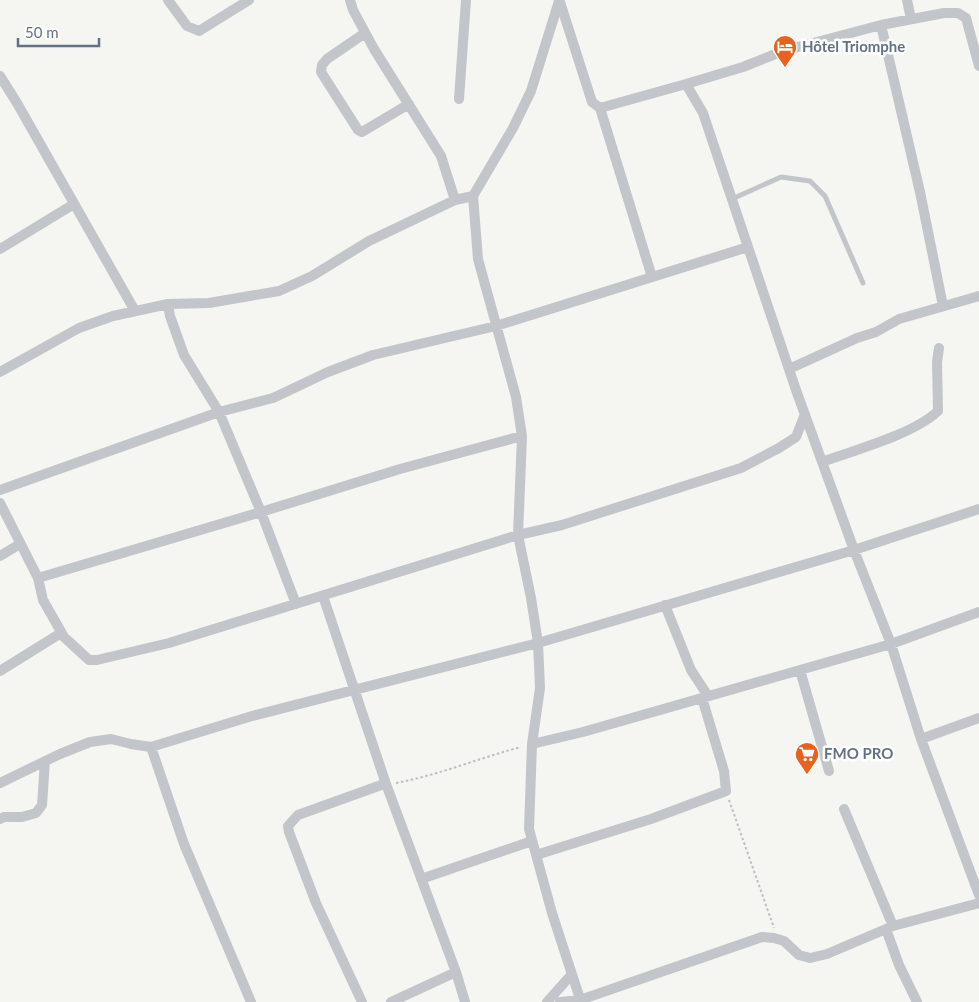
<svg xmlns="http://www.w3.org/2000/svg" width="979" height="1002" font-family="Lato,sans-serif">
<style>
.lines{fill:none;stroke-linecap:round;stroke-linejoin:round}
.path{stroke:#bcbec0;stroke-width:2;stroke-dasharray:2.5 2.5;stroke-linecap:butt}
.service{stroke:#c2c5c9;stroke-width:5}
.minor{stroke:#c2c5c9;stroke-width:10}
.labels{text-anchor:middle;stroke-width:5;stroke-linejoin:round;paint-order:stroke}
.poi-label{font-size:15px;font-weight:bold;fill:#637283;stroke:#fff;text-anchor:start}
</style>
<rect width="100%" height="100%" fill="#f5f5f1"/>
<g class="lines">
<path class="path" d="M396,783C439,775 479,758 521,747
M729,800L774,928"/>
<path class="service" d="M732,199L781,177L810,181L825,196L863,283"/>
<path class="minor" d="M168,0L187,26L199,31L249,0
M350,0L353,10L374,49L441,156L455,200
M907,0L911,19
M559,1L531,91L513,128L473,196L478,259L516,397L522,436L518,535L531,598L538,643L540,688L532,744L529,829L552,913L581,1002
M560,2L592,102L600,108L686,84L703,113L796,390L854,550L891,644L921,739L979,895
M881,25L920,192L943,306
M365,33L327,59L322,65L321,72L358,130L362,132L409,104
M0,76L17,103L135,311
M686,84L743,67L783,51L881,25L944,13H958L966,18L979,66
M459,99L466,0
M600,108L652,277
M0,249L74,204
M168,304L170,316L184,355L219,412L261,512L296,604
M789,369L857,338L876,332L899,319L979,296
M0,372L79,328L113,316L168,304L209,303L279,291L312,276L369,241L455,200L473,196
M522,436L400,469L261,512L38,578L43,600L64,637L89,660H97L169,643L518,535L562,525L741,468L779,448L796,437L805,414
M822,462C855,450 914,434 938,411L937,362L939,348
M0,490L219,412L273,398L328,372L373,355L496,326L748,247
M0,503L38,578
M0,556L20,544
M323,596L386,784L456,972L465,1002
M665,605L691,670L708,696
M800,670L829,771
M0,671L61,633
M921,739L979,718
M532,744L583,732L891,644L979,612
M151,747L184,844L251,1002
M0,783L60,754L90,742L111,739L131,744L151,747L252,716L538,643L854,550L979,509
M844,809L893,926L979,903
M0,819L4,817H22L36,813L42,805L45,761
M536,855L651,819L726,791L724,771L702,698
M421,879L532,841
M886,929L899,965L917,1002
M362,1002L316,903L289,832L288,826L298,815L384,784H386
M391,1002L456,972
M547,1002L572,974
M560,1002L580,1000L762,937L774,938L784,941L799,955L810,958L827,954L893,926"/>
</g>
<defs>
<g id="hotel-pin" transform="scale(1.25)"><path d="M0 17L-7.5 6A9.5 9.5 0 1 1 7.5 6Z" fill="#e7611f" stroke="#fff"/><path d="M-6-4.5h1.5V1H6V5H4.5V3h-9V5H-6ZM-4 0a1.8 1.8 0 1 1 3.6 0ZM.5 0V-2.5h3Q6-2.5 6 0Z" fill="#fff"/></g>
<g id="supermarket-pin" transform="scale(1.25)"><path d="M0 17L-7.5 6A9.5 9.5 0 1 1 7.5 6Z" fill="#e7611f" stroke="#fff"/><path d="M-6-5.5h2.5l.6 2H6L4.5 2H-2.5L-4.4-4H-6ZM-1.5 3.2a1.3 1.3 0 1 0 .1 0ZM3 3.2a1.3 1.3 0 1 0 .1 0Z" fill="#fff"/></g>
</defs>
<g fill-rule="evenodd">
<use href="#hotel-pin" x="785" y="47"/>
<use href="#supermarket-pin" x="807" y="754"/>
</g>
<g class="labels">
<g class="poi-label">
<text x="802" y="52">Hôtel Triomphe</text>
<text x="824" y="759">FMO PRO</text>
</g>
</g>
<path d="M18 38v8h81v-8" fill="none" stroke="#637283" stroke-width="2.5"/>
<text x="25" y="38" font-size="15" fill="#637283" stroke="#ffffff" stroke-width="4" paint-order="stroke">50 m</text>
</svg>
